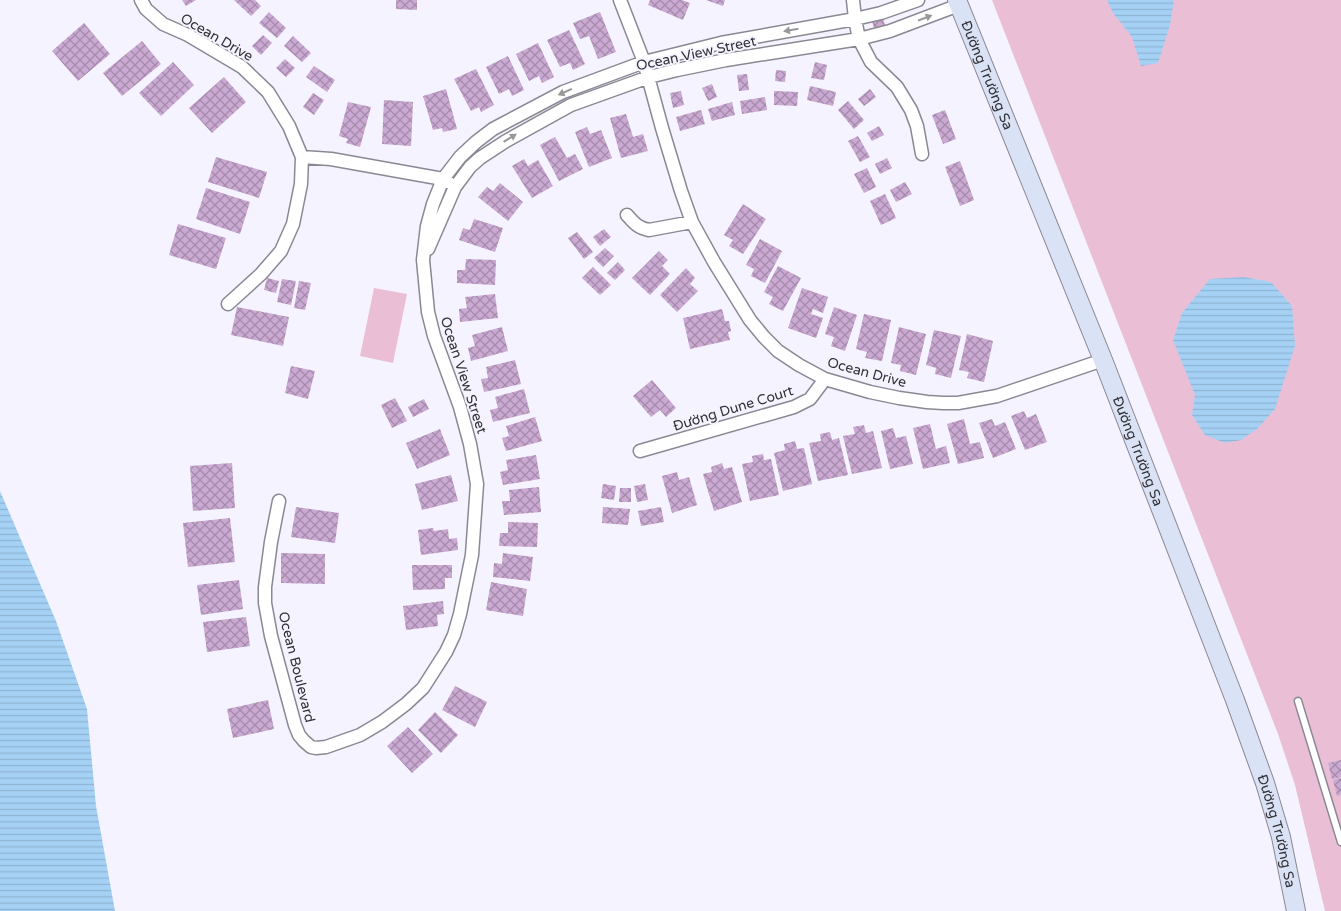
<svg xmlns="http://www.w3.org/2000/svg" width="1341" height="911" font-family="'Varela Round',sans-serif">
<style>
.green{fill:#eabfd6}
.water{fill:url(#water-rules)}
.building{fill:url(#building-cross-hatch)}
.lines{fill:none;stroke-linecap:round;stroke-linejoin:round}
.service-casing{stroke:#8a8893;stroke-width:9}
.minor-casing{stroke:#8a8893;stroke-width:15}
.secondary-casing{stroke:#8a8893;stroke-width:20}
.service{stroke:#fff;stroke-width:6}
.minor{stroke:#fff;stroke-width:12}
.secondary{stroke:#dae2f6;stroke-width:18}
.oneway{fill:#98989a}
.labels{text-anchor:middle;stroke-width:4;stroke-linejoin:round;paint-order:stroke}
.street-label{font-size:14px;fill:#313034;stroke:#f5f3ff}
</style>
<defs>
<pattern id="water-rules" width="6" height="5" patternUnits="userSpaceOnUse" patternTransform="scale(1.25)"><rect width="6" height="5" fill="#a5d1f5"/><path d="M0 2.5h6" fill="none" stroke="#8eb4d3"/></pattern>
<pattern id="building-cross-hatch" width="8" height="8" patternUnits="userSpaceOnUse" patternTransform="scale(1.25)"><rect width="8" height="8" fill="#caa9d2"/><path d="M0 0l8 8M0 8l8-8" fill="none" stroke="#a58aab"/></pattern>
</defs>
<rect width="100%" height="100%" fill="#f5f3ff"/>
<path class="green" d="M992,0H1341V911H1325L1295,785L1278,734Z
M374,288L407,294L393,363L360,356Z"/>
<path class="water" d="M1107,0H1174L1170,25L1158,63L1141,66L1132,37L1113,13Z
M1244,277L1271,282L1292,306L1295,346L1275,409L1257,429L1241,440L1225,443L1205,435L1192,415L1195,395L1173,340L1182,313L1210,279Z
M0,491L56,621L87,709L96,806L115,911H0Z"/>
<path class="building" d="M182,0H196L186,6Z
M234,0H255L261,6L251,16Z
M396,0H417V10L396,9Z
M650,0H682L690,3L683,20L648,5Z
M706,0H725L723,6Z
M269,12L286,28L277,38L259,23Z
M600,12L616,52L598,59L589,36L580,39L573,23Z
M883,18L885,25L874,28L872,21Z
M84,23L110,54L78,81L52,51Z
M569,30L585,64L573,70L570,63L560,67L547,40Z
M263,35L272,43L261,55L252,46Z
M293,36L311,53L302,62L284,46Z
M142,41L161,64L122,96L103,73Z
M538,43L554,77L542,83L539,76L529,81L516,54Z
M508,56L524,90L512,96L509,89L499,94L486,67Z
M285,59L295,68L286,77L276,68Z
M173,62L194,85L161,116L139,93Z
M815,62L827,65L824,80L811,78Z
M314,66L335,80L327,92L306,77Z
M476,69L494,105L481,112L479,107L471,111L454,79Z
M776,70L786,71L785,82L775,81Z
M747,74L749,90L739,91L737,75Z
M224,77L246,102L212,133L189,108Z
M712,84L717,97L708,101L702,88Z
M810,86L836,92L833,106L807,100Z
M446,89L457,129L443,132L442,128L433,130L423,96Z
M870,89L876,97L864,106L858,99Z
M681,91L684,105L673,108L670,93Z
M774,91L798,92L797,106L774,105Z
M313,93L324,100L314,115L303,107Z
M765,97L767,110L742,114L740,101Z
M384,100L413,102L411,146L382,144Z
M848,101L864,120L854,129L838,110Z
M348,102L371,107L360,147L346,143L348,139L339,136Z
M732,102L735,115L712,121L708,109Z
M701,110L705,124L680,131L676,117Z
M945,110L956,139L943,144L932,115Z
M626,114L633,137L643,134L648,151L621,158L610,118Z
M879,126L884,135L872,141L867,133Z
M587,127L590,134L601,130L612,158L589,167L575,132Z
M858,136L870,157L860,162L848,141Z
M555,137L567,158L575,154L583,169L559,181L540,145Z
M216,157L267,172L259,198L208,182Z
M887,158L892,168L880,174L875,164Z
M524,159L528,166L538,160L553,186L532,198L512,166Z
M960,161L974,200L960,206L945,167Z
M867,168L876,187L864,193L854,174Z
M905,182L912,194L896,202L890,190Z
M500,183L523,202L508,221L478,197L487,187L493,191Z
M206,188L250,202L240,234L196,219Z
M885,194L896,218L881,225L870,201Z
M743,204L766,219L743,254L729,246L733,240L724,235Z
M474,219L503,228L495,252L459,240L463,228L470,230Z
M178,224L226,238L216,269L169,255Z
M604,229L611,237L600,246L593,237Z
M577,232L593,252L584,259L568,238Z
M760,239L782,251L765,283L751,276L754,269L746,265Z
M605,248L614,256L603,267L594,258Z
M659,251L668,260L662,266L670,274L650,295L632,278Z
M466,259L496,260L495,285L457,283V270H465Z
M618,262L625,270L615,280L607,273Z
M778,266L801,278L783,311L769,304L773,297L764,292Z
M593,267L611,285L600,295L582,278Z
M686,268L695,278L690,284L698,291L677,312L660,295Z
M267,278L279,281L276,293L264,290Z
M282,279L296,281L291,305L277,302Z
M299,281L311,283L305,310L294,308Z
M802,288L828,297L823,313L813,309L811,314L823,318L816,338L788,328Z
M495,294L498,318L460,322L459,309L467,308L465,297Z
M237,307L289,317L283,346L231,335Z
M834,307L857,315L845,351L831,346L834,337L825,334Z
M722,309L725,321H729L731,331L728,332L730,340L690,349L683,318Z
M864,314L891,320L882,361L865,358L867,352L856,349Z
M502,327L508,351L471,361L468,348L475,346L472,335Z
M899,327L926,334L916,375L900,371L901,365L891,363Z
M934,330L961,336L951,378L935,374L936,368L926,365Z
M967,334L993,341L984,382L967,378L969,372L959,370Z
M515,360L521,384L484,392L481,379L488,378L486,367Z
M291,366L315,371L308,399L285,393Z
M652,380L676,408L666,417L660,410L651,417L633,396Z
M524,389L530,413L493,422L490,410L498,408L495,397Z
M395,398L407,421L392,428L381,405Z
M424,399L429,409L413,417L408,407Z
M1024,411L1027,418L1036,414L1047,442L1025,450L1011,416Z
M535,417L542,441L506,451L502,438L509,436L506,426Z
M964,419L970,444L980,442L984,458L958,464L947,424Z
M992,419L995,426L1005,422L1016,449L993,458L979,423Z
M930,424L936,449L946,446L950,463L923,469L913,428Z
M864,425L866,433L873,431L882,468L852,474L843,436L855,434L853,427Z
M893,428L896,438L906,436L913,464L890,469L881,431Z
M440,429L450,455L417,469L406,443Z
M830,432L832,440L839,438L848,475L818,481L809,443L821,441L820,434Z
M795,441L797,449L804,448L812,484L783,491L774,453L785,450L784,444Z
M763,454L764,460L771,459L779,495L750,501L742,464L753,462L752,456Z
M536,455L540,479L503,485L500,472L508,470L506,460Z
M232,463L235,508L193,511L190,466Z
M722,463L724,469L732,467L742,502L714,511L703,474L712,472L711,467Z
M677,472L679,480L689,477L697,505L672,513L662,476Z
M451,475L458,501L422,510L415,484Z
M603,484L616,486L614,500L601,498Z
M645,484L648,500L637,502L634,486Z
M539,487L541,512L504,515L502,501H510L509,490Z
M620,488H631V502H619Z
M296,507L339,513L335,543L291,537Z
M603,507L630,509L628,525L602,523Z
M661,507L664,522L641,526L638,511Z
M230,518L235,562L188,567L183,523Z
M508,522L538,523L537,547L499,546L500,533H508Z
M433,528L434,531L448,529L449,539L457,538L458,550L421,555L418,530Z
M281,553L325,554V584L281,583Z
M503,553L533,557L530,581L493,577L494,563L502,564Z
M412,565H452V578H445V589L413,590Z
M239,580L243,609L201,615L197,585Z
M491,582L527,589L523,616L486,610Z
M443,601L444,614L437,615L438,626L406,630L403,606Z
M246,617L250,646L207,652L203,622Z
M455,686L487,702L475,727L442,710Z
M268,700L274,729L233,738L227,709Z
M435,712L458,735L441,753L418,730Z
M408,727L433,754L412,773L387,746Z
M1341,760V777L1332,779L1328,763Z
M1341,778V795L1337,796L1333,780Z"/>
<g class="lines">
<g class="service-casing">
<path id="service" d="M1298,701L1341,842"/>
</g>
<g class="minor-casing">
<path id="minor" d="M141,0L146,9L163,24L188,35L242,67L268,92L289,126L302,157L301,184L293,224L281,251L261,274L228,304
M620,0L644,62L662,128L681,191L692,222L714,262L750,320L764,337L778,351L799,365L825,379L870,392L899,398L927,402L943,403H958L997,396L1103,360
M853,0L855,19L859,39L871,62L897,87L911,110L917,126L922,154
M302,157L331,159L443,179L448,182
M627,215C634,223 638,228 649,230L692,222
M428,249L455,187L470,167L480,158L506,141L571,105L649,77L677,70L726,60L859,39L890,31L959,5
M640,451L794,407L810,399L825,379
M279,501L271,542L265,587V603L271,636L295,725L299,735L304,741L311,747L316,748L326,747L360,735L382,722L406,704L423,688L446,652L454,635L460,614L472,555L477,484L470,444L460,407L434,336L428,312L423,260L427,226L433,204L443,179L460,157L476,142L493,129L563,92L644,62L721,43L855,19L881,13L918,0"/>
</g>
<g class="secondary-casing">
<g id="secondary">
<path id="s1" d="M957,0L1103,360L1235,700L1265,783L1281,837L1296,911"/>
</g>
</g>
<use href="#service" class="service"/>
<use href="#minor" class="minor"/>
<use href="#secondary" class="secondary"/>
</g>
<defs><path id="oneway-solid" d="M-6-.8H1V-3.2L6.5 0L1 3.2V.8H-6Z" transform="scale(1.25)"/></defs>
<g class="oneway">
<use href="#oneway-solid" transform="translate(925 18) rotate(-21)"/>
<use href="#oneway-solid" transform="translate(791 30) rotate(170)"/>
<use href="#oneway-solid" transform="translate(565 92) rotate(156)"/>
<use href="#oneway-solid" transform="translate(510 138) rotate(-31)"/>
</g>
<g class="labels">
<g class="street-label">
<text transform="translate(217 37) rotate(30)" y="5">Ocean Drive</text>
<text transform="translate(696 53) rotate(-12)" y="5">Ocean View Street</text>
<text dy="5" stroke="none"><textPath href="#s1" startOffset="81">Đường Trường Sa</textPath></text>
<text transform="translate(867 372) rotate(15)" y="5">Ocean Drive</text>
<text transform="translate(464 375) rotate(72)" y="5">Ocean View Street</text>
<text transform="translate(733 408) rotate(-17)" y="5">Đường Dune Court</text>
<text dy="5" stroke="none"><textPath href="#s1" startOffset="486">Đường Trường Sa</textPath></text>
<text transform="translate(297 667) rotate(76)" y="5">Ocean Boulevard</text>
<text dy="5" stroke="none"><textPath href="#s1" startOffset="891">Đường Trường Sa</textPath></text>
</g>
</g>
</svg>
